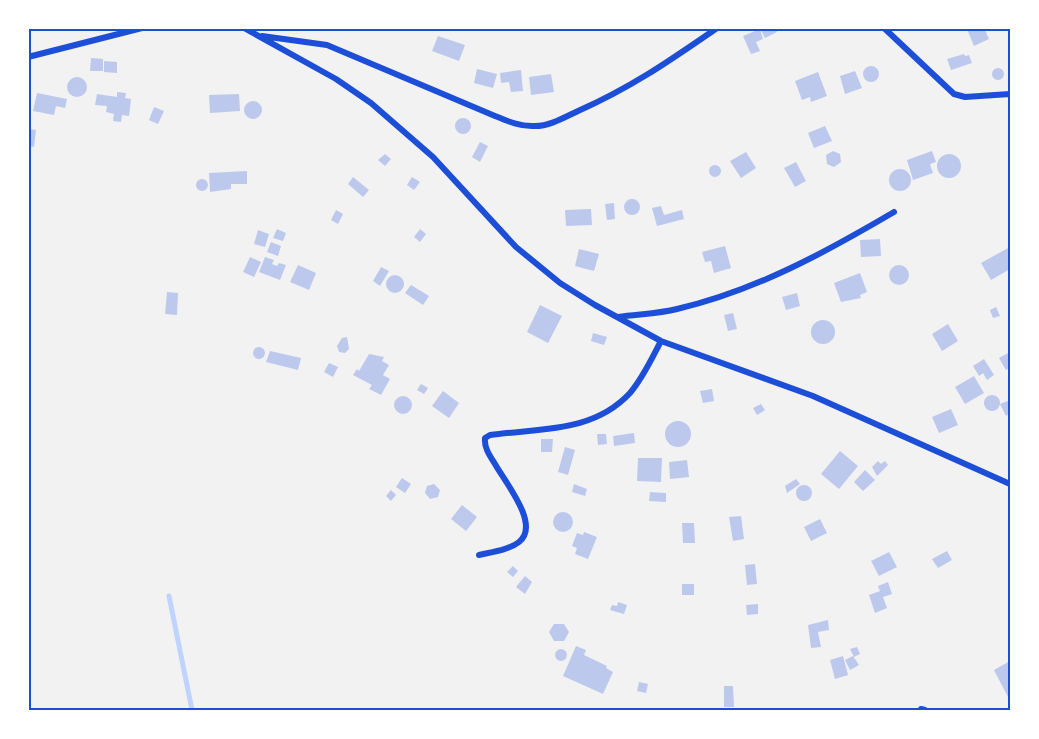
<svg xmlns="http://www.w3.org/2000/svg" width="1039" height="739" font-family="Poppins,sans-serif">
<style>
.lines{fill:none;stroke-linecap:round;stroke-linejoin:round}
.stream{stroke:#bfd3fe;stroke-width:5}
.building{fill:#bdc9ec}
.minor{stroke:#1d4ed8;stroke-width:6}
.neatline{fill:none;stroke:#1d4ed8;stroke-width:2}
</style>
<rect width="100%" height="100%" fill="#f2f2f2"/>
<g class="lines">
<path class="stream" d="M169,596L192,710"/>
</g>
<path class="building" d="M760,28H775L777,32L765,38Z
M984,28L989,39L974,46L967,29Z
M760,29L763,39L756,42L760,51L751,54L743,36Z
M438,36L465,45L459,61L432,51Z
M964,54L965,56L969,55L972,63L951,70L947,59Z
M91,58L103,59V71H90Z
M104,61L117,62V73L104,72Z
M863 74a8 8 0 1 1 16 0a8 8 0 1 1-16 0Z
M992 74a6 6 0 1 1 12 0a6 6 0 1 1-12 0Z
M477,69L497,74L493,88L474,83Z
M521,70L523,91L511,92L509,82L501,83L500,73Z
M855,71L862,88L845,94L840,76Z
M818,72L827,96L811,102L810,97L802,100L795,81Z
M551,74L554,92L531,95L529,77Z
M67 87a10 10 0 1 1 20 0a10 10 0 1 1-20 0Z
M117,92L126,93L125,98L131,99L129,116L122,115L121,122L113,121L114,114L106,112L107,106L95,105L97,94L117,97Z
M37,93L67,99L65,108L56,106L54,115L33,111Z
M239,94L240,111L210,113L209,95Z
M244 110a9 9 0 1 1 18 0a9 9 0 1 1-18 0Z
M154,107L164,111L158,124L149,120Z
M455 126a8 8 0 1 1 16 0a8 8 0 1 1-16 0Z
M825,126L832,141L814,148L808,133Z
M28,129L36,130L34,147L28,146Z
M480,142L488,146L480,162L472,157Z
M833,151L840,154L841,162L834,167L827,164L826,155Z
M932,151L936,162L930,164L933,173L913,180L907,160Z
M746,152L756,168L741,178L730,161Z
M385,154L391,159L385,166L378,160Z
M937 166a12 12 0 1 1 24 0a12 12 0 1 1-24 0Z
M796,162L806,181L795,187L784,168Z
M709 171a6 6 0 1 1 12 0a6 6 0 1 1-12 0Z
M889 180a11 11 0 1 1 22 0a11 11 0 1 1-22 0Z
M247,171V184H231V189L210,192L209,173Z
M353,177L369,190L363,197L348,184Z
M412,177L420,182L414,190L407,185Z
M196 185a6 6 0 1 1 12 0a6 6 0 1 1-12 0Z
M624 207a8 8 0 1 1 16 0a8 8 0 1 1-16 0Z
M614,203L615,219L607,220L605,204Z
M661,206L664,215L682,210L684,219L657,226L652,208Z
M591,209L592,225L566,226L565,210Z
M336,210L343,214L338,224L331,220Z
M277,229L286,233L283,241L273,238Z
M420,229L426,234L420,242L414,237Z
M258,230L269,234L265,247L254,244Z
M880,239L881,256L861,257L860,240Z
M271,242L281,246L278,256L267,252Z
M725,246L731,268L714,273L711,261L705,262L702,252Z
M1008,248L1010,253V269L991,280L981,263Z
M579,249L599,254L594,271L575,266Z
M250,257L261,262L254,277L243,272Z
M265,257L274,260L272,264L277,266L279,263L286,265L280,280L259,272Z
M889 275a10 10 0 1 1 20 0a10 10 0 1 1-20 0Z
M298,265L316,273L309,290L290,282Z
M381,267L389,271L380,286L373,281Z
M860,273L867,292L860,295L861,298L841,302L834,283Z
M386 284a9 9 0 1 1 18 0a9 9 0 1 1-18 0Z
M411,285L429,296L423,305L405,293Z
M167,292L178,293L177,315L165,314Z
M797,293L800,306L786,310L782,297Z
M540,305L562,316L548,343L527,332Z
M996,307L1000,316L993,318L990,310Z
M733,313L737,329L728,331L724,315Z
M811 332a12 12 0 1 1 24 0a12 12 0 1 1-24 0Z
M948,324L958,341L942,351L932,334Z
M593,333L607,337L604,345L591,341Z
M347,337L349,349L345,353L339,352L337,346L342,338Z
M253 353a6 6 0 1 1 12 0a6 6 0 1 1-12 0Z
M270,351L301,358L298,370L266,362Z
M1010,352V367L1006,370L999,358Z
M369,354L384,357L382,361L389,365L383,375L390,379L381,395L369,389L372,385L353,375L357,369L359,371Z
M984,359L994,375L987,380L983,373L979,376L973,366Z
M329,363L338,367L333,377L324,372Z
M974,376L984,393L965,404L955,387Z
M421,384L428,388L424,394L417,390Z
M712,389L714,401L703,403L700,391Z
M443,391L459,403L449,418L432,406Z
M984 403a8 8 0 1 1 16 0a8 8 0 1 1-16 0Z
M394 405a9 9 0 1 1 18 0a9 9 0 1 1-18 0Z
M1010,400V413L1006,416L1000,404Z
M761,404L765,410L757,415L753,408Z
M951,409L958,425L939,433L932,417Z
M665 434a13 13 0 1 1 26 0a13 13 0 1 1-26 0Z
M634,433L635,443L614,446L613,436Z
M597,434H606L607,444L598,445Z
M541,439H553L552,452H541Z
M565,447L575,450L568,475L558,472Z
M840,451L858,466L839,489L821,474Z
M638,458H662L661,482L637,481Z
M687,460L689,477L670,479L669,462Z
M878,461L881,464L885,461L888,465L877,476L872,467Z
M865,470L875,480L863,491L854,482Z
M402,478L411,484L405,493L396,487Z
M796,479L800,484L787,493L785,486Z
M434,484L440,490L438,497L430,499L425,493L427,486Z
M574,484L587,489L585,496L572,492Z
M796 493a8 8 0 1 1 16 0a8 8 0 1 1-16 0Z
M391,490L396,495L391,501L386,496Z
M650,492L666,493V502L649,501Z
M462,505L477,517L466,531L451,519Z
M553 522a10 10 0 1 1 20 0a10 10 0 1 1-20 0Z
M741,516L744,539L733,541L729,517Z
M820,519L827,533L811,541L804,527Z
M682,523H694L695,543H683Z
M584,532L597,537L588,559L575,554L577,548L572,546L577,533L583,535Z
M947,551L952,560L938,568L932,559Z
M889,552L897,567L879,576L871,561Z
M755,564L757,584L747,585L745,565Z
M513,566L518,571L513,577L507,572Z
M525,576L532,582L525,594L516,587Z
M888,582L892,594L883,597L887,608L875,613L869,595L880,591L878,586Z
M682,584H694V595H682Z
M618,602L627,605L624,614L610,610L612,605L617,606Z
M758,604V614L747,615L746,605Z
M828,620L829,630L818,632L821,647L811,648L808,625Z
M554,624H564L569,632L564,641H554L549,632Z
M576,646L586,650L584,655L607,666L606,668L613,672L603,694L563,676Z
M857,647L860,654L854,657L850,649Z
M555 655a6 6 0 1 1 12 0a6 6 0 1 1-12 0Z
M843,656L848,675L835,679L830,660Z
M853,656L859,665L850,670L845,660Z
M1010,661V696L1008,697L994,670Z
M639,682L648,684L646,693L637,691Z
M724,686H733L734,707H724Z"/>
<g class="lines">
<path class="minor" d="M244,28L336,79L371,103L433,157L516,247L560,283L595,305L661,341L813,396L1010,484
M884,28L954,94L965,97L1010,94
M262,36L327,45L495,116C507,121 521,127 535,126C550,126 565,117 578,111C632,87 669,61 717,28
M28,57L142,28
M618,317C637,314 658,314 677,309C755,291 826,252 894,212
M479,555C492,552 509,550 519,542C541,525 505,482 495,464C490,456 484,448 485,438L490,435C540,428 593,433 630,393C643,378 652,358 661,341
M921,709L925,710"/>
</g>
<rect width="1039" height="739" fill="none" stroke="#ffffff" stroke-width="60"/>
<rect x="30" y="30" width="979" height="679" class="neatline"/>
</svg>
